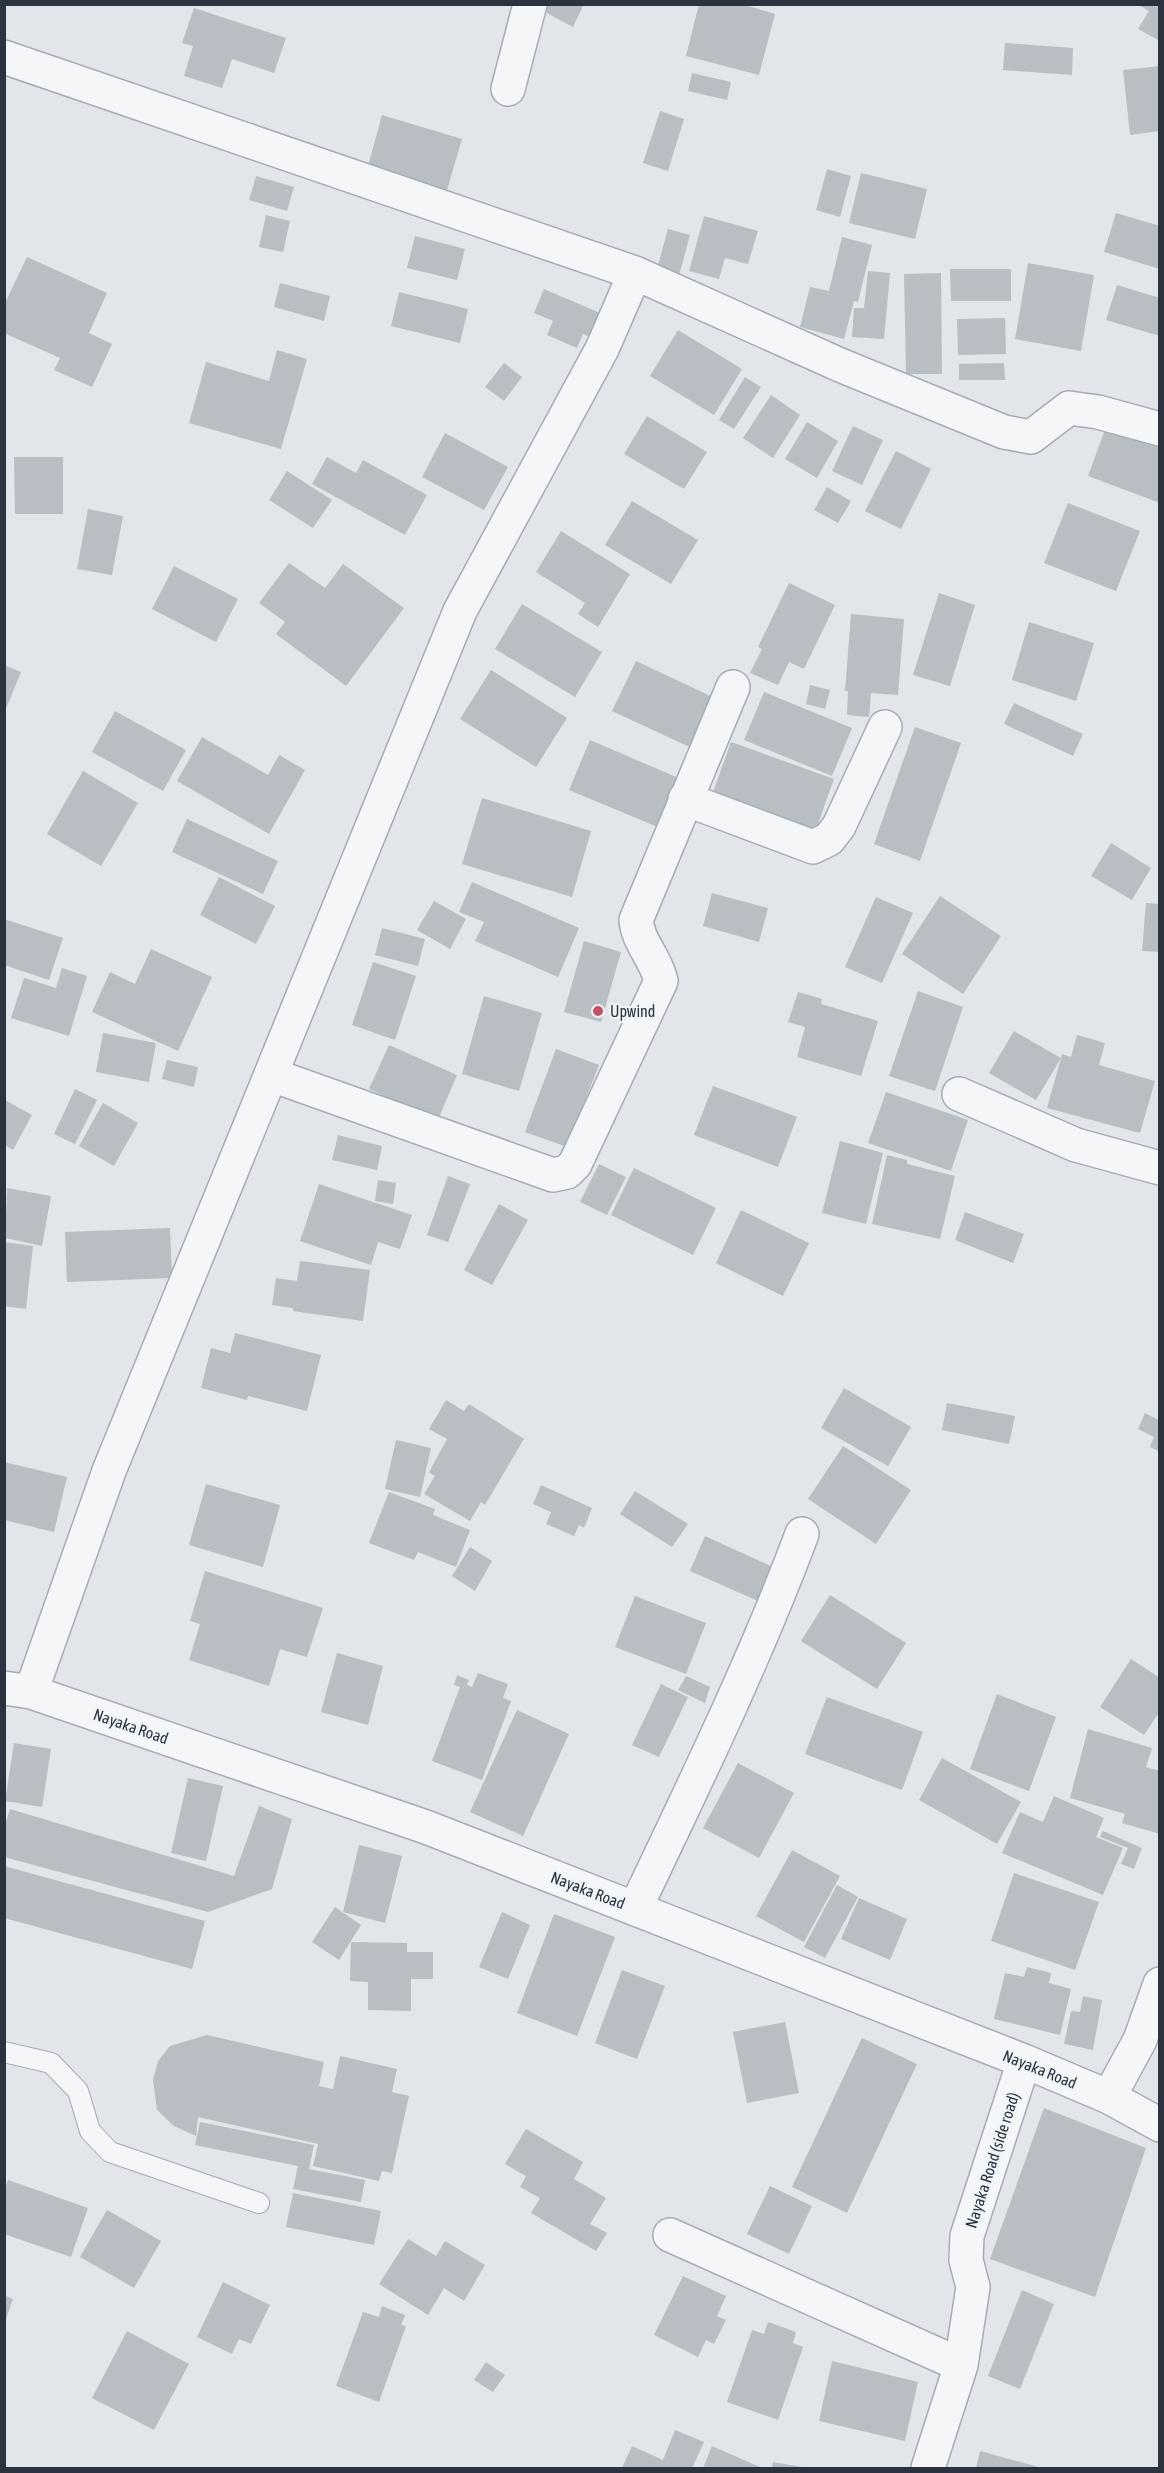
<svg xmlns="http://www.w3.org/2000/svg" width="1164" height="2473" font-family="'Asap Condensed',sans-serif">
<style>
.building{fill:#b9bec5}
.lines{fill:none;stroke-linecap:round;stroke-linejoin:round}
.lane-casing{stroke:#a7acb3;stroke-width:22}
.street-casing{stroke:#a7acb3;stroke-width:36}
.lane{stroke:#f4f6f8;stroke-width:20}
.street{stroke:#f4f6f8;stroke-width:33}
.poi-dot{fill:#c35266;stroke:#f1f4f7;stroke-width:2}
.labels{text-anchor:middle;stroke-width:4.5;stroke-linejoin:round;paint-order:stroke}
.poi-label{font-size:16px;fill:#2b333f;stroke:#f1f4f7;text-anchor:start}
.street-label{font-size:16px;fill:#2b333f;stroke:#f1f4f7}
</style>
<rect width="100%" height="100%" fill="#e2e5e9"/>
<path class="building" d="M547,4H584L573,27L543,11Z
M699,4H742L775,14L759,75L686,56Z
M1137,4H1160V41L1138,29L1149,11Z
M194,8L286,38L274,73L232,59L222,88L184,76L193,46L182,43Z
M1005,43L1073,48L1072,75L1003,70Z
M1160,66V131L1130,135L1123,70Z
M692,73L731,82L727,100L688,91Z
M660,111L684,119L668,171L643,163Z
M382,115L462,139L447,190L368,166Z
M827,169L851,176L840,217L816,210Z
M861,173L927,189L915,239L849,223Z
M256,176L294,187L287,211L249,200Z
M1116,213L1160,226V269L1104,252Z
M266,215L290,221L283,252L259,247Z
M704,216L758,231L748,264L725,258L719,279L689,271Z
M668,229L690,235L679,276L657,269Z
M415,236L465,249L457,280L407,268Z
M842,237L872,245L858,302L854,301L844,339L800,327L810,287L829,291Z
M27,257L107,293L89,333L112,344L92,387L54,370L60,358L4,333V305Z
M1028,263L1094,275L1081,351L1015,339Z
M950,269H1011V301H951Z
M868,271L890,273L884,339L852,337L854,308H864Z
M941,273L942,374H906L904,274Z
M280,283L330,296L324,321L274,307Z
M1117,285L1160,298V336L1106,320Z
M544,289L600,313L591,337L583,334L577,348L547,335L553,321L534,313Z
M399,292L468,309L460,343L391,326Z
M1005,318L1006,354L958,355L957,319Z
M678,330L742,369L714,415L650,376Z
M277,350L307,359L281,449L189,423L206,362L269,381Z
M504,363L522,377L504,401L485,387Z
M1004,363L1005,380H959V364Z
M745,377L761,387L734,429L719,420Z
M771,395L800,415L773,458L743,438Z
M647,416L707,452L684,489L624,454Z
M807,422L838,441L817,478L785,459Z
M853,426L883,440L862,485L832,471Z
M1106,427L1160,447V503L1088,476Z
M445,433L508,467L484,510L422,477Z
M896,451L931,469L901,529L865,511Z
M14,457H63V514H15Z
M327,457L356,473L363,460L427,495L405,535L312,484Z
M287,471L332,500L313,528L269,500Z
M827,487L851,501L838,523L814,510Z
M632,501L698,540L671,584L605,545Z
M1068,503L1140,531L1116,591L1044,563Z
M88,509L123,516L112,575L77,569Z
M561,531L630,574L598,627L578,614L585,603L536,572Z
M289,563L325,588L343,564L404,608L346,686L276,634L285,622L259,603Z
M174,566L238,599L216,642L152,609Z
M789,583L835,605L804,669L789,662L778,685L750,673L762,649L758,647Z
M939,593L975,605L950,686L913,675Z
M522,604L602,652L575,697L495,649Z
M851,614L904,619L898,695L871,693L869,717L847,715L848,691H845Z
M1029,622L1094,643L1076,701L1012,680Z
M636,661L719,700L696,750L612,711Z
M4,665L21,672L5,711H4Z
M491,670L567,718L536,767L460,719Z
M810,685L830,690L825,709L806,704Z
M764,692L852,728L832,776L744,740Z
M1014,703L1083,734L1073,756L1004,724Z
M115,711L186,750L163,791L92,752Z
M915,727L961,743L920,861L874,844Z
M202,737L268,775L279,755L305,770L269,834L177,781Z
M590,740L681,779L660,828L569,790Z
M731,742L834,779L815,832L712,795Z
M83,771L138,803L101,866L47,834Z
M482,798L591,831L572,897L462,864Z
M187,819L278,861L263,894L172,852Z
M1111,843L1151,868L1132,900L1091,876Z
M219,877L275,906L256,944L200,915Z
M472,882L579,928L558,977L475,941L484,922L459,912Z
M712,893L768,908L759,942L703,926Z
M940,896L1001,936L963,994L902,954Z
M876,897L913,913L882,983L845,967Z
M434,901L466,919L450,949L417,930Z
M1146,903L1160,904V952L1142,951Z
M4,919L63,938L49,980L4,965Z
M382,928L425,939L418,966L375,955Z
M584,941L621,952L601,1022L564,1012Z
M151,949L212,977L178,1051L92,1012L110,972L135,984Z
M373,962L416,976L395,1040L352,1025Z
M62,968L87,976L69,1036L11,1018L24,978L56,988Z
M918,991L963,1007L935,1091L889,1076Z
M798,992L822,999L821,1004L878,1021L861,1076L797,1057L805,1027L788,1022Z
M484,996L542,1013L519,1091L462,1074Z
M1014,1031L1061,1058L1062,1054L1071,1057L1077,1035L1105,1043L1099,1065L1155,1081L1140,1133L1047,1108L1061,1058L1036,1100L989,1073Z
M103,1033L156,1043L149,1082L96,1072Z
M389,1045L457,1075L438,1120L369,1089Z
M556,1049L599,1065L567,1147L525,1132Z
M167,1060L198,1067L194,1087L162,1079Z
M713,1086L797,1117L778,1167L694,1135Z
M75,1089L97,1100L75,1144L54,1134Z
M886,1092L968,1120L951,1171L868,1143Z
M5,1100L32,1115L13,1150L5,1145Z
M103,1103L138,1123L114,1166L79,1146Z
M338,1135L382,1146L377,1170L332,1160Z
M840,1141L883,1153L866,1224L822,1213Z
M887,1155L907,1160V1164L955,1176L940,1239L872,1224Z
M599,1164L626,1177L607,1215L580,1202Z
M634,1168L716,1208L693,1255L611,1215Z
M448,1176L470,1184L448,1242L427,1235Z
M378,1180L396,1183L393,1204L375,1201Z
M319,1184L412,1215L400,1249L378,1242L371,1265L300,1241Z
M7,1188L51,1196L42,1246L5,1238Z
M499,1204L528,1220L492,1285L464,1270Z
M741,1210L809,1243L783,1296L716,1263Z
M965,1212L1024,1234L1013,1263L955,1240Z
M170,1228L172,1278L67,1282L65,1232Z
M4,1242L33,1246L26,1309L4,1306Z
M300,1261L370,1270L363,1321L293,1311V1308L272,1305L276,1278L297,1281Z
M235,1333L321,1355L307,1411L248,1396L247,1400L201,1388L211,1348L230,1353Z
M844,1388L911,1427L888,1466L821,1428Z
M446,1400L464,1411L469,1404L524,1439L485,1505L481,1502L470,1521L424,1494L435,1476L429,1472L447,1439L429,1429Z
M947,1403L1015,1416L1009,1444L942,1430Z
M1145,1413L1160,1421V1452L1150,1447L1154,1437L1138,1429Z
M396,1440L431,1448L420,1497L385,1489Z
M843,1446L911,1490L876,1544L808,1499Z
M4,1462L67,1477L54,1532L4,1520Z
M206,1484L280,1505L263,1567L189,1545Z
M541,1485L592,1508L584,1528L579,1525L574,1536L546,1524L551,1512L533,1504Z
M635,1491L688,1524L672,1547L620,1514Z
M389,1492L435,1509L433,1515L470,1530L456,1567L418,1552L414,1560L369,1543Z
M705,1536L773,1567L758,1601L690,1571Z
M470,1547L492,1561L475,1591L452,1576Z
M205,1571L323,1608L307,1657L280,1649L269,1686L189,1660L200,1624L190,1621Z
M830,1595L906,1643L877,1689L801,1641Z
M635,1596L706,1623L686,1674L615,1647Z
M337,1653L383,1666L368,1725L321,1712Z
M1131,1659L1160,1678V1711L1144,1735L1100,1707Z
M478,1673L508,1684L503,1698L511,1701L482,1780L432,1761L460,1687L454,1685L457,1675L469,1680L467,1685L472,1687Z
M686,1676L710,1687L705,1703L678,1690Z
M661,1684L688,1697L659,1757L632,1745Z
M997,1694L1056,1717L1029,1791L970,1769Z
M827,1697L923,1732L902,1790L805,1754Z
M517,1710L569,1734L523,1836L470,1812Z
M1088,1729L1152,1748L1146,1767L1160,1771V1834L1122,1823L1125,1814L1070,1798Z
M14,1743L51,1749L42,1807L5,1801Z
M942,1758L1021,1802L997,1844L919,1800Z
M738,1763L794,1793L759,1858L703,1828Z
M188,1778L223,1786L206,1861L171,1853Z
M1054,1796L1104,1818L1096,1837L1123,1848L1103,1895L1002,1853L1020,1812L1043,1822Z
M259,1806L292,1819L272,1889L208,1912L4,1857V1828L10,1809L234,1876Z
M1103,1831L1142,1848L1134,1869L1121,1864L1128,1848L1100,1837Z
M359,1845L402,1856L385,1923L343,1912Z
M792,1850L840,1876L804,1942L756,1916Z
M4,1866L205,1921L192,1969L4,1918Z
M1014,1873L1099,1902L1075,1970L991,1941Z
M837,1885L858,1897L825,1958L804,1947Z
M859,1898L907,1919L890,1960L841,1939Z
M335,1907L361,1925L339,1960L312,1942Z
M502,1912L530,1925L508,1979L479,1967Z
M554,1914L615,1937L577,2036L517,2013Z
M351,1942L407,1943V1952H433V1979H411V2011L368,2010V1982L350,1981Z
M1027,1967L1051,1973L1049,1983L1071,1989L1060,2035L994,2019L1005,1973L1024,1977Z
M622,1970L665,1986L637,2059L595,2043Z
M1083,1996L1102,2000L1093,2050L1064,2044L1071,2011L1080,2012Z
M785,2022L799,2093L747,2103L733,2032Z
M207,2035L324,2062L319,2086L333,2089L340,2056L397,2069L392,2092L409,2096L392,2173L382,2171L379,2181L313,2166L318,2144L198,2117L196,2136L174,2126L157,2110L153,2080L158,2061L170,2046Z
M862,2038L917,2064L847,2213L792,2187Z
M1044,2108L1146,2148L1095,2297L990,2259Z
M200,2122L314,2145L309,2169L365,2180L361,2202L293,2189L298,2166L195,2145Z
M526,2129L583,2162L574,2179L606,2198L590,2224L607,2233L596,2251L531,2213L540,2198L520,2187L526,2176L505,2164Z
M8,2180L88,2208L71,2257L4,2234V2191Z
M770,2186L812,2206L789,2254L747,2234Z
M293,2193L381,2211L374,2245L286,2227Z
M107,2210L161,2241L134,2288L80,2257Z
M408,2239L436,2256L445,2241L485,2265L464,2301L444,2288L428,2315L379,2284Z
M683,2276L726,2296L717,2316L726,2320L714,2344L706,2340L698,2357L654,2335Z
M223,2282L270,2305L251,2344L239,2339L232,2354L197,2337Z
M1022,2290L1054,2304L1020,2389L988,2376Z
M4,2295L13,2299L5,2322H4Z
M382,2306L405,2315L401,2325L406,2326L379,2402L336,2386L363,2312L379,2317Z
M768,2322L796,2332L793,2343L803,2347L778,2420L727,2402L752,2330L764,2334Z
M127,2331L189,2364L154,2430L92,2398Z
M832,2361L918,2382L905,2441L819,2421Z
M486,2362L505,2375L493,2392L474,2380Z
M675,2430L704,2442L692,2468H622L632,2446L663,2460Z
M712,2446L762,2468H703Z
M980,2451L1042,2468H976Z
M773,2462L802,2467L801,2468H772Z"/>
<g class="lines">
<g class="lane-casing">
<path id="lane" d="M4,2052L51,2063L78,2091L90,2131L110,2152L259,2203"/>
</g>
<g class="street-casing">
<path id="street" d="M4,57L635,273L840,365L1004,432L1031,437L1069,408L1098,412L1160,429
M508,89L530,4
M685,799L813,847L829,839L839,826L885,727
M272,1075L553,1175L567,1172L575,1164L661,981C656,958 638,943 636,920L733,687
M959,1094L1076,1145L1160,1168
M4,1688L31,1692L426,1827L1024,2061L1109,2097L1160,2125
M31,1692L109,1471L460,611L602,349L635,273
M635,1909C694,1785 754,1662 802,1534
M1109,2097L1140,2040L1160,1984
M670,2235L961,2365
M928,2468L961,2365L973,2287L966,2260L967,2236L1024,2061"/>
</g>
<use href="#lane" class="lane"/>
<use href="#street" class="street"/>
</g>
<circle class="poi-dot" cx="598" cy="1011" r="6"/>
<g class="labels">
<g class="poi-label">
<text x="610" y="1017">Upwind</text>
</g>
<g class="street-label">
<text transform="translate(131 1726) rotate(19)" y="6">Nayaka Road</text>
<text transform="translate(588 1890) rotate(21)" y="6">Nayaka Road</text>
<text transform="translate(1040 2069) rotate(22)" y="6">Nayaka Road</text>
<text transform="translate(992 2160) rotate(-72)" y="6">Nayaka Road (side road)</text>
</g>
</g>
<rect width="1164" height="2473" fill="none" stroke="#2b333f" stroke-width="12"/>
</svg>
